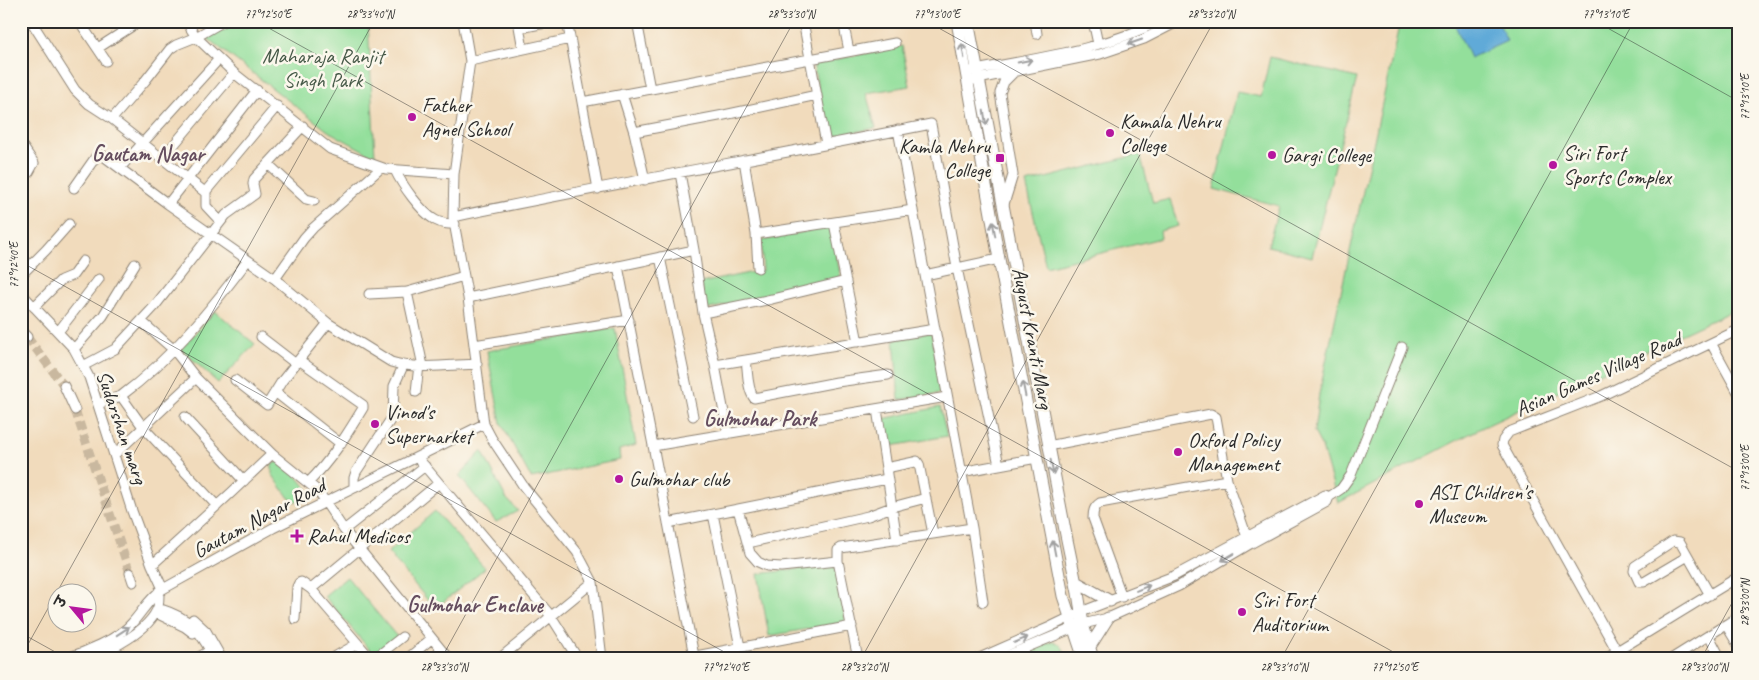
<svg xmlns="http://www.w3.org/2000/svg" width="1759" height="680" font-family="Caveat,'Playpen Sans Deva',sans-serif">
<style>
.green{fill:#93df9b;stroke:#5f8563}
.water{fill:#60aad8;stroke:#466a82}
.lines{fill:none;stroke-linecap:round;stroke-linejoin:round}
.minor-tunnel{stroke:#c9b89f;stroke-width:9;stroke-dasharray:9 4.5;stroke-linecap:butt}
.minor-casing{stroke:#8e8374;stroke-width:11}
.major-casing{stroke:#8e8374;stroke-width:13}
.minor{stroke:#fff;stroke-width:9}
.major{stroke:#fff;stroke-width:11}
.oneway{stroke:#a0a0a0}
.ticks{fill:none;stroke:#2b2b2b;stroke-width:1;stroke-opacity:0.45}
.poi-dot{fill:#b5179e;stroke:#fbf7ec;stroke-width:2}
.labels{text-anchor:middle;stroke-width:5;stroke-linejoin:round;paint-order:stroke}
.park-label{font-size:21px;fill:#455847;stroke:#fbf7ec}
.poi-label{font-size:21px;fill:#2b2b2b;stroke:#fbf7ec;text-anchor:start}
.street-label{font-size:21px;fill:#2b2b2b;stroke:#fbf7ec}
.neighbourhood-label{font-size:22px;font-weight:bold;fill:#654e5f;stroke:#fbf7ec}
.neatline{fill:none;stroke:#2b2b2b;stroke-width:2}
.ticks-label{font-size:12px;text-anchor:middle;fill:#2b2b2b}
</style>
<rect width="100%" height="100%" fill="#fbf7ec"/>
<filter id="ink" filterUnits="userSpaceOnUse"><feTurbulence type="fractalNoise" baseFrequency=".02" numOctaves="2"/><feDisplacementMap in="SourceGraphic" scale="10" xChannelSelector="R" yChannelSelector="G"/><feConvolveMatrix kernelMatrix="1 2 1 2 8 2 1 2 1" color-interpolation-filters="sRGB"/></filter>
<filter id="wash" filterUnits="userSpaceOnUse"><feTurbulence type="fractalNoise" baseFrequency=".0096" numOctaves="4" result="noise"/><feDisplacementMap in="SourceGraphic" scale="20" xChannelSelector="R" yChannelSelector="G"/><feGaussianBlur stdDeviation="1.12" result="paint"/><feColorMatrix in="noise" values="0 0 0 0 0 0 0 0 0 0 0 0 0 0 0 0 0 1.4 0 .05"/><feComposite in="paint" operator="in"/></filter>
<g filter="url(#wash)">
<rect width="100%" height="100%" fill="#f1dbbc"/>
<path class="green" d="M244,21H368L375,157L328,131L207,38Z
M1400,21H1738V308L1477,430L1338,503L1322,447L1314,432L1319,394Z
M902,46L910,86L866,93L876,128L828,137L813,64Z
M1270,57L1357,78L1312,257L1268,246L1279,206L1214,189L1237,92L1261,97Z
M1140,154L1153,203L1170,199L1178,226L1160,231L1161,238L1046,267L1026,183Z
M831,226L841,279L705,310L701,283L763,270L761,241Z
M215,311L255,344L218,383L181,349Z
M615,328L636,445L619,450L620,460L531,478L501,423L487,351Z
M931,332L941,393L899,400L894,339Z
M940,407L947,436L886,447L882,419Z
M482,451L506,498L518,511L496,522L459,476Z
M284,460L312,495L296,502L289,498L272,474V464Z
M435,511L485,568L435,609L388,552Z
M835,564L846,622L769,636L758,574Z
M347,577L398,638L376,657L324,596Z
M1053,641C1062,644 1064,650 1068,659H1010Z"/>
<path class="water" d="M1453,21H1498L1507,41L1470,58Z"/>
</g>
<g filter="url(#ink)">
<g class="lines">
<path class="minor-tunnel" d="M27,337L64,386
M75,410L130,573"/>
<g class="minor-casing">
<path id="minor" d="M31,21L75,90L89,104L112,119L206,193
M79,21L106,61
M224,21L196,37L234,73L330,149L386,169L454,174
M463,21L470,61L454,174L453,217L468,298L484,424L492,439L524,487L577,552L593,582L602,659
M518,21L523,49
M567,21L598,189
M637,21L650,89
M803,21L826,144
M843,21L849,51
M1035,21L1037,34
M1093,21L1098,44
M520,28L556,21
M98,48L140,21
M470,61L570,39
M971,71C1034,58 1101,51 1159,21
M973,80L1100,54L1144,39L1179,21
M622,94L634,132L645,180
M582,102L895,43
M112,119L145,81L170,49L176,45L196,37L186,21
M898,130L972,528L983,602
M634,132L724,115L817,95
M21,144L34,163L29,172L21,179
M162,159L234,73
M744,160L756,234L758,268
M268,164L306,199L314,201
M120,168L219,59
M395,170C402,185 421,212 435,220C442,224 448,224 455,224
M680,173L694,250L703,313L715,365L728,434
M74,188L95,158L99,155H102L168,204L275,279L328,323L391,362C417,370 449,365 477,364
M168,204L257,90
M1004,204L1013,175L1000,93L1004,82L1014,72
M453,217C612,184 772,156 931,124L957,268L999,465
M220,221L206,206V191L277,106
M834,223L858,342
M756,234L913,210
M660,257L693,416
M618,266L694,656
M21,275L46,250L69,224
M925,275L999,259
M275,279L304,238L313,228L381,168
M407,292L423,366
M21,293L74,349L89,377L132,511L152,565L163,589
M369,294L407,292L464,276
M468,298L694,250
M34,307L61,280L73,275L83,261
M703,313L772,299L846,281
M141,321L174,350L196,378L272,454
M21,331L27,337
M58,332L99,279
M261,337L296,364
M1711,343L1738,392
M474,345L629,320
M74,349L103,316L135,264
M299,360L363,405V408C346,436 332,459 308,483
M746,360C748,372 747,389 754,398L837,382L888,375
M715,365L935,329
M83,366L115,349L127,336L154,307L226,215L255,194L253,184L254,179L303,126
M235,380L267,405L282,381L328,323
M64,386L75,410
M275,392L341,444
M416,392L419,365
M121,396C171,359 210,310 248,260
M98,404L121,396L143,427L217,506
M877,409L897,540
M185,417L244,481
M653,446L947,397
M1048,446L1211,414L1216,417L1227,480L1248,540
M115,454L196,378
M417,457L551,616L578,659
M886,468L914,462L917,461L919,464L933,534
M961,472L1037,458
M354,488V478L356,472L393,416L394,386L404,364
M738,509L750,553L758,562L767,566L781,567L838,561
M713,514L740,647
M668,523L887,479
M344,530L425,466
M748,543L868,516L892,507L926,498
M1688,556L1644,582H1639L1634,571L1635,566L1673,541L1680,542L1710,595
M152,565L232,492L272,454L318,491L344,530L448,658
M130,573L133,582
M311,589L439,483
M1122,597L1093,518C1093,511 1094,507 1100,503L1227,480
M158,608C192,619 198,628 215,659
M158,614L185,627L193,633
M193,619L206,631L222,659
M295,619L297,587L299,583L301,582L311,589L371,659
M1726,625L1738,645
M1709,636L1721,659
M113,649L119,659
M1617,651L1502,445L1503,440L1509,432L1601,396L1738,330
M64,659C83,653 119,639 132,623C143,611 149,598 163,589L273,528L484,424
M88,659C109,651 150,631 158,607C159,603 159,596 159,591
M195,659L206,653
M331,659L357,644
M374,659L402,637
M407,659L431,639
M499,659L593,582
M680,659L852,626
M858,659L838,561V550L841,548L972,528
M977,659L1050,627L1081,612L1174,576L1325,495L1329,497
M999,659L1083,624L1108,618L1179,586L1250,544L1327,502L1329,497L1341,489L1351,475L1402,347
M1604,659L1738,577
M1671,659L1738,617"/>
</g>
<g class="major-casing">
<path id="major" d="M957,21L999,259L1063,596L1084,659
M968,21L1065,530L1078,593L1083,624L1093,659
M1076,582L1110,601
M1089,648L1108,618"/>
</g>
<use href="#minor" class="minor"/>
<use href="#major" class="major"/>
</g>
<defs><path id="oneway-shaft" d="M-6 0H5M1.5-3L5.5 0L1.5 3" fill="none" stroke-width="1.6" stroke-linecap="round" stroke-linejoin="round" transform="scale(1.25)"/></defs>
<g class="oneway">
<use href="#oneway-shaft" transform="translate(1135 42) rotate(161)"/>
<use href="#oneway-shaft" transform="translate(963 51) rotate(-100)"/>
<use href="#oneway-shaft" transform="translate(1025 61) rotate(-11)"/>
<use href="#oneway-shaft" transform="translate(985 118) rotate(80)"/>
<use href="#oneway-shaft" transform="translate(994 229) rotate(-100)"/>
<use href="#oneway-shaft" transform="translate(1024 389) rotate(-101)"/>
<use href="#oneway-shaft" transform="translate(1052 467) rotate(79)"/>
<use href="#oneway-shaft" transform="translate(1054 548) rotate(-101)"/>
<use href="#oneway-shaft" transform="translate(1228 557) rotate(149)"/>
<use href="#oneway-shaft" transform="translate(1143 588) rotate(-22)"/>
<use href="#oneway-shaft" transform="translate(123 631) rotate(-33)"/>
<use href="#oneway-shaft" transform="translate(1021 640) rotate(-23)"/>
</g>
</g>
<path class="ticks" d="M256,21L1406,659M926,21L1738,471M1595,21L1738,101M21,262L737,659M21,633L68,659M21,657L374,21M441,659L794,21M861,659L1214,21M1281,659L1634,21M1701,659L1738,592"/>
<g class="poi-dot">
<circle cx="412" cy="117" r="5"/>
<circle cx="1110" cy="133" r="5"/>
<circle cx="1272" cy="155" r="5"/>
<rect x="995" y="153" width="10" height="10" rx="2.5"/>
<circle cx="1553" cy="165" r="5"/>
<circle cx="375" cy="424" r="5"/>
<circle cx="1178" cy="452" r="5"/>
<circle cx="619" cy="479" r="5"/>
<circle cx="1419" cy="504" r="5"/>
<path d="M294.5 528.5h5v5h5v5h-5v5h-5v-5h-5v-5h5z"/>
<circle cx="1242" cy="612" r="5"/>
</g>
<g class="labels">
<g class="park-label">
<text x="323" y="63">Maharaja Ranjit<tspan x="323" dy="24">Singh Park</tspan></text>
</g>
<g class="poi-label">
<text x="422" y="112">Father<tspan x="422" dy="24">Agnel School</tspan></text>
<text x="1120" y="128">Kamala Nehru<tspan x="1120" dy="24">College</tspan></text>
<text x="990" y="153" text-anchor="end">Kamla Nehru<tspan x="990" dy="24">College</tspan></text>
<text x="1563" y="160">Siri Fort<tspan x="1563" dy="24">Sports Complex</tspan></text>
<text x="1282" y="162">Gargi College</text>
<text x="385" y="419">Vinod's<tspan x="385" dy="24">Supernarket</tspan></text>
<text x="1188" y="447">Oxford Policy<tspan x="1188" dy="24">Management</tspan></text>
<text x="629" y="486">Gulmohar club</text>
<text x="1429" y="499">ASI Children's<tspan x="1429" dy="24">Museum</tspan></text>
<text x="307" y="543">Rahul Medicos</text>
<text x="1252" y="607">Siri Fort<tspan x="1252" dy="24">Auditorium</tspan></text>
</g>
<g class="street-label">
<text transform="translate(1033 338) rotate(79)" y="7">August Kranti Marg</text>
<text transform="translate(1598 374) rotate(-24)" y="7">Asian Games Village Road</text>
<text transform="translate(122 427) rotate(71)" y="7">Sudarshan marg</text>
<text transform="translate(259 518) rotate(-28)" y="7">Gautam Nagar Road</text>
</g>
<g class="neighbourhood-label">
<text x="148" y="161">Gautam Nagar</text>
<text x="760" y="426">Gulmohar Park</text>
<text x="475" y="612">Gulmohar Enclave</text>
</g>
</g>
<rect width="1759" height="680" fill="none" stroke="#fbf7ec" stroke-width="55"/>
<g transform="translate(72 608) rotate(299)"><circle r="24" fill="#fbf7ec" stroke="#a8a59f"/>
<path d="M0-4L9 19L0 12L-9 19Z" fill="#b5179e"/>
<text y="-8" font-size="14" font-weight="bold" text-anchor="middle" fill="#2b2b2b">उ</text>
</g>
<rect x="28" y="28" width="1704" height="624" class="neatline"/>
<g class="ticks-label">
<text x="268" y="18">77°12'50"E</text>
<text x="370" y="18">28°33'40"N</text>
<text x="791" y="18">28°33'30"N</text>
<text x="937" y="18">77°13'00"E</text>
<text x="1211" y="18">28°33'20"N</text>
<text x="1606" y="18">77°13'10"E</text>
<text transform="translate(1745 97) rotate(-90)" y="4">77°13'10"E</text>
<text transform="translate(14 265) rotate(-90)" y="4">77°12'40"E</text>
<text transform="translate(1745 468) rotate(-90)" y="4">77°13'00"E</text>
<text transform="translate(1745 603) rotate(-90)" y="4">28°33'00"N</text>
<text x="444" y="671">28°33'30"N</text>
<text x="726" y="671">77°12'40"E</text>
<text x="864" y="671">28°33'20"N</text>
<text x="1284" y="671">28°33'10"N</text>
<text x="1395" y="671">77°12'50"E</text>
<text x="1704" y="671">28°33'00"N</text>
</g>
</svg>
